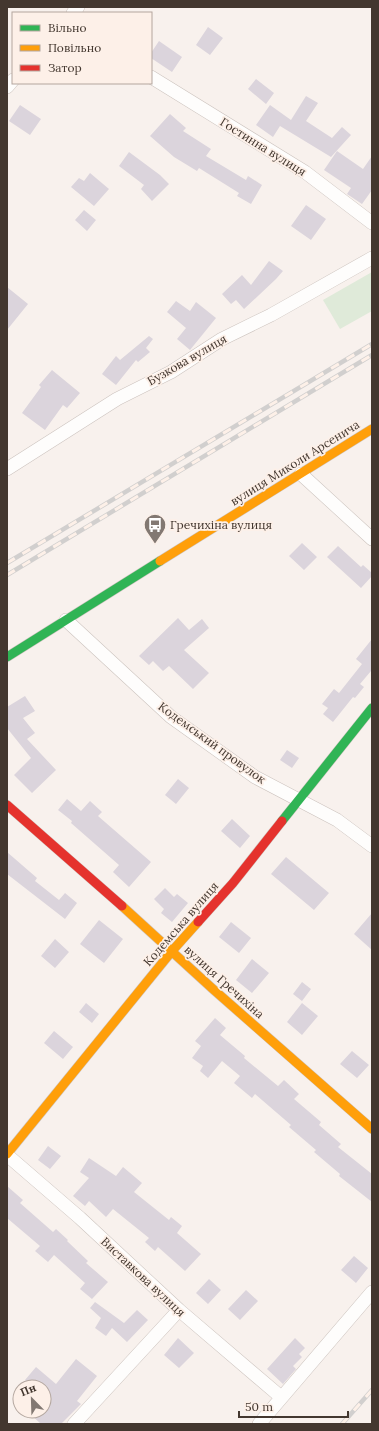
<svg xmlns="http://www.w3.org/2000/svg" width="379" height="1431" font-family="Lora,serif">
<style>
.green{fill:#dfead9}
.building{fill:#dbd4dc}
.lines{fill:none;stroke-linecap:round;stroke-linejoin:round}
.street-casing{stroke:#ccc3be;stroke-width:14}
.fast-casing{stroke:#ccc3be;stroke-width:10}
.slow-casing{stroke:#ccc3be;stroke-width:10}
.jam-casing{stroke:#ccc3be;stroke-width:10}
.street{stroke:#fefdfc;stroke-width:13}
.fast{stroke:#30b455;stroke-width:9}
.slow{stroke:#ff9f0a;stroke-width:9}
.jam{stroke:#e5322d;stroke-width:9}
.rail-casing{stroke:#d1cfce;stroke-width:4.5}
.rail{stroke:#fdf0e8;stroke-width:3;stroke-dasharray:9;stroke-linecap:butt}
.labels{text-anchor:middle;stroke-width:3.5;stroke-linejoin:round;paint-order:stroke}
.street-label{font-size:12px;fill:#43372f;stroke:#fdf0e8}
.poi-label{font-size:12px;fill:#43372f;stroke:#fdf0e8;text-anchor:start}
</style>
<rect width="100%" height="100%" fill="#f8f1ed"/>
<path class="green" d="M372,272V311L340,329L323,300Z"/>
<path class="building" d="M208,27L223,38L210,55L196,45Z
M159,41L182,57L172,72L151,58V53Z
M256,79L274,93L266,104L248,89Z
M306,96L318,103L306,121L332,138L342,127L351,135L331,157L280,126L273,137L256,125L270,105L291,120Z
M20,105L41,119L30,135L9,121Z
M170,114L186,128L183,131L211,149L206,156L246,180L248,176L262,185L251,204L237,196L239,193L199,168L197,171L174,157L150,136Z
M337,151L363,169L372,156V190L362,204L347,194L351,188L324,170Z
M129,152L160,175L169,184L152,201L141,189L144,185L119,166Z
M90,173L109,189L94,206L71,187L79,178L84,181Z
M306,205L326,219L311,240L291,226Z
M84,210L96,220L87,231L75,220Z
M269,261L283,271L276,279L244,309L236,300L231,304L222,294L242,275L251,285Z
M7,287L28,304L7,330Z
M176,301L190,311L196,302L216,318L190,350L177,339L186,328L167,312Z
M149,336L153,339L146,348L150,352L138,362L136,360L116,385L102,374L116,356L120,360Z
M52,370L80,393L67,408L63,405L45,430L22,413L41,387L39,385Z
M302,543L317,557L304,570L289,556Z
M338,546L361,567L363,565L372,573V576L361,588L327,557Z
M178,618L189,630L202,619L209,628L184,650L209,673L193,689L169,666L163,671L153,661L149,665L139,656Z
M372,639V672L371,671L360,684L364,687L355,698L353,697L333,722L323,714L328,708L322,704L334,689L339,693L362,664L356,659Z
M25,696L35,711L23,718L35,733L27,739L56,770L32,793L14,775L31,758L7,728V707Z
M287,750L299,758L292,768L280,760Z
M178,779L189,788L176,804L165,795Z
M67,799L81,811L90,801L102,812L98,816L151,862L129,887L113,872L119,865L71,823L72,821L58,810Z
M232,819L250,836L240,848L221,831Z
M7,852L37,878L35,881L59,900L65,893L77,903L65,919L7,874Z
M286,857L329,893L314,910L271,874Z
M165,888L174,897L177,894L188,903L172,922L161,913L164,909L154,899Z
M372,913V950L354,934Z
M99,920L123,939L104,963L80,944Z
M231,922L251,938L239,953L219,937Z
M55,939L69,952L55,968L41,956Z
M252,959L269,973L252,993L236,980Z
M302,982L311,989L302,1001L293,994Z
M86,1003L99,1014L92,1023L79,1012Z
M302,1003L318,1016L302,1035L287,1022Z
M215,1018L226,1028L220,1035L245,1056L244,1058L278,1086L284,1080L299,1094L294,1099L321,1122L319,1125L341,1144L338,1147L372,1174V1202L339,1176L340,1174L314,1152L316,1150L289,1127L291,1125L255,1094L252,1098L234,1083L240,1076L222,1061L208,1078L200,1071L203,1066L192,1058L201,1046L195,1041Z
M54,1031L73,1047L63,1059L44,1043Z
M352,1051L369,1065L357,1078L340,1064Z
M48,1146L61,1156L50,1169L38,1160Z
M89,1158L116,1176L123,1167L142,1183L134,1192L169,1220L171,1217L182,1226L177,1233L201,1254L185,1271L158,1247L155,1251L145,1242L149,1238L113,1209L106,1217L89,1201L85,1206L73,1196L89,1178L80,1172Z
M7,1186L23,1200L20,1203L53,1232L56,1229L68,1240L67,1241L88,1261L86,1263L108,1282L92,1299L80,1289L85,1283L54,1255L48,1262L35,1251L40,1246L7,1218Z
M354,1256L368,1268L356,1283L341,1270Z
M209,1279L221,1290L208,1304L196,1293Z
M246,1290L258,1301L240,1320L228,1309Z
M95,1302L124,1323L137,1310L148,1320L127,1342L112,1328L106,1336L95,1328L101,1318L90,1308Z
M178,1338L194,1353L179,1368L164,1355Z
M295,1338L305,1348L299,1354L302,1357L293,1366L296,1369L283,1384L267,1369Z
M76,1359L97,1376L77,1401L81,1404L61,1424H41L27,1411H44V1387H33L25,1380L36,1367L56,1384Z"/>
<g class="lines">
<g class="street-casing">
<path id="street" d="M73,13L78,7
M151,77L305,172L372,223
M7,87L13,80
M7,469L117,399L171,372L222,339L271,315L372,258
M301,474L372,539
M66,620L171,717L255,777L337,820L372,846
M7,1155L80,1218L179,1310L281,1397
M74,1424L179,1310
M259,1424L372,1292"/>
</g>
<g class="fast-casing">
<path id="fast" d="M7,657L160,561
M282,821L372,708"/>
</g>
<g class="slow-casing">
<path id="slow" d="M160,561L372,429
M122,906L214,990L372,1129
M7,1154L172,951L198,922"/>
</g>
<g class="jam-casing">
<path id="jam" d="M7,805L122,906
M198,922L233,883L282,821"/>
</g>
<use href="#street" class="street"/>
<use href="#fast" class="fast"/>
<use href="#slow" class="slow"/>
<use href="#jam" class="jam"/>
<g class="rail-casing">
<path id="rail" d="M7,563L372,344
M7,575L372,355
M342,1424L372,1390"/>
</g>
<use href="#rail" class="rail"/>
</g>
<defs>
<g id="bus-pin" transform="scale(1.15)"><path d="M0 17L-7.5 6A9.5 9.5 0 1 1 7.5 6Z" fill="#827872" stroke="#fdf0e8"/><path d="M-5-6H5V4H4V6H2V4H-2V6H-4V4H-5ZM-3.5-4V0h7V-4ZM-3.5 1.2v1.5H-2V1.2ZM2 1.2v1.5H3.5V1.2Z" fill="#fff"/></g>
</defs>
<g fill-rule="evenodd">
<use href="#bus-pin" x="155" y="525"/>
</g>
<g class="labels">
<g class="street-label">
<text transform="translate(263 147) rotate(32)" y="4">Гостинна вулиця</text>
<text transform="translate(187 360) rotate(-30)" y="4">Бузкова вулиця</text>
<text transform="translate(295 463) rotate(-32)" y="4">вулиця Миколи Арсенича</text>
<text transform="translate(212 743) rotate(36)" y="4">Кодемський провулок</text>
<text transform="translate(181 924) rotate(-49)" y="4">Кодемська вулиця</text>
<text transform="translate(224 982) rotate(42)" y="4">вулиця Гречихіна</text>
<text transform="translate(143 1277) rotate(43)" y="4">Виставкова вулиця</text>
</g>
<g class="poi-label">
<text x="170" y="529">Гречихіна вулиця</text>
</g>
</g>
<rect width="379" height="1431" fill="none" stroke="#43372f" stroke-width="16"/>
<rect x="12" y="12" width="140" height="72" fill="#fdf0e8" stroke="#b3a69e"/>
<rect x="20" y="25" width="20" height="6" fill="#30b455" stroke="#b3a69e"/>
<text x="48" y="32" font-size="12" fill="#43372f">Вільно</text>
<rect x="20" y="45" width="20" height="6" fill="#ff9f0a" stroke="#b3a69e"/>
<text x="48" y="52" font-size="12" fill="#43372f">Повільно</text>
<rect x="20" y="65" width="20" height="6" fill="#e5322d" stroke="#b3a69e"/>
<text x="48" y="72" font-size="12" fill="#43372f">Затор</text>
<g transform="translate(32 1399) rotate(337)"><circle r="19" fill="#fdf0e8" stroke="#b3a69e"/>
<path d="M0-3L7 15L0 10L-7 15Z" fill="#827872"/>
<text y="-6" font-size="11" font-weight="bold" text-anchor="middle" fill="#43372f">Пн</text>
</g>
<path d="M239 1411v6h109v-6" fill="none" stroke="#43372f" stroke-width="2"/>
<text x="245" y="1411" font-size="12" fill="#43372f" stroke="#fdf0e8" stroke-width="3" paint-order="stroke">50 m</text>
</svg>
